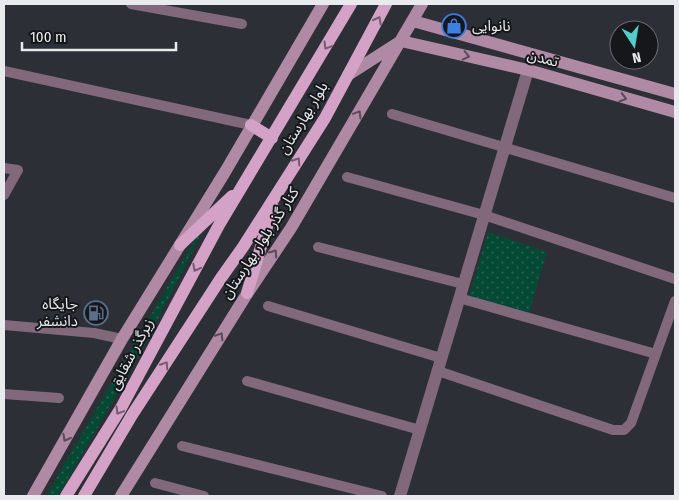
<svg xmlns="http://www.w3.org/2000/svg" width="679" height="500" font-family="'Fira Sans Condensed','Noto Sans Arabic',sans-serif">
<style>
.grass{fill:url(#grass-dots)}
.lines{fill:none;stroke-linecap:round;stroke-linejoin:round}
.minor{stroke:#81697b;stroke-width:10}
.tertiary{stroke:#81697b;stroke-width:12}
.secondary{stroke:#b089a5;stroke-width:12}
.primary{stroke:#d3a2c6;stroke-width:12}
.oneway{stroke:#745c70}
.oneway2{stroke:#5b4a59}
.labels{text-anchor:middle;stroke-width:4;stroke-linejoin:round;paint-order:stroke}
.poi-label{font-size:15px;fill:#e8eaee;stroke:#16171a;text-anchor:start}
.street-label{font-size:15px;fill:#e8eaee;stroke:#16171a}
</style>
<defs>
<pattern id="grass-dots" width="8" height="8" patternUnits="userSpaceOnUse" patternTransform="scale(1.25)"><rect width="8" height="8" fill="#034933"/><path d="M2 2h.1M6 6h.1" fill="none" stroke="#286351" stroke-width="1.8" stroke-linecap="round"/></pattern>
</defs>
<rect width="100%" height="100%" fill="#2c2f36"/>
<path class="grass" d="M201,229L203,231L137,359L58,496H46Z
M488,232L547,252L529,313L469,296Z"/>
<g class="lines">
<path class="minor" d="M131,4L242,24
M4,71L251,125
M392,114L675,198
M4,168L18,170L4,195
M347,177L484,215L675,279
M318,247L463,284
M459,298L656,354
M268,306L441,358
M4,325L94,333L122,339
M438,371L613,430H624L631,423L675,301
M247,381L420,430
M4,394L59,398
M182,446L382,496
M155,483L204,496"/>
<path class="tertiary" d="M400,496L528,70"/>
<path class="secondary" d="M413,21L675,94
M348,75L401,41L528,70L675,112
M33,496L122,339L225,172L323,4
M121,496L245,297L291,228L422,4"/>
<path class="primary" d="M251,125L272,138
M180,245L232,196
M247,293L273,207
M66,496L121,408L219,225L351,4
M84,496L132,415L221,278L243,247L325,118L386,4"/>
</g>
<defs><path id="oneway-chevron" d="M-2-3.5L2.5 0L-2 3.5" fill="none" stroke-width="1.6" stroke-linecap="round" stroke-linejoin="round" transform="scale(1.25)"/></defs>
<g class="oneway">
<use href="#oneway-chevron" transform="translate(378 20) rotate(-62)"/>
<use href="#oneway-chevron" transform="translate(327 46) rotate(121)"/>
<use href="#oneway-chevron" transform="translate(297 161) rotate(-57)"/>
<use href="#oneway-chevron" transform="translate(196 268) rotate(118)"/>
<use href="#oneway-chevron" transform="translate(165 365) rotate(-57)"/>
<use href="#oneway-chevron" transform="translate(119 411) rotate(121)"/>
</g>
<g class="oneway2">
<use href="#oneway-chevron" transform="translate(466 56) rotate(13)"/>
<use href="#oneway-chevron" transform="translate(623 98) rotate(16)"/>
<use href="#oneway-chevron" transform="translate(358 114) rotate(-59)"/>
<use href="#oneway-chevron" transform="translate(274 253) rotate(-55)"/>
<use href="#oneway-chevron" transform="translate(220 336) rotate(-58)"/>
<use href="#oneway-chevron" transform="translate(66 438) rotate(119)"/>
</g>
<defs>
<g id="shop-ring" transform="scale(1.25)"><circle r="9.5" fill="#16171a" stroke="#3f7fe0" stroke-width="1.5"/><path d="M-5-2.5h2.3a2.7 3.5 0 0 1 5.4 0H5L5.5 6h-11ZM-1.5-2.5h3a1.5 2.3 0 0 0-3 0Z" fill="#3f7fe0"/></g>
<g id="fuel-ring" transform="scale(1.25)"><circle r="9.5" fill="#16171a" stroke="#5c6f8a" stroke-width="1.5"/><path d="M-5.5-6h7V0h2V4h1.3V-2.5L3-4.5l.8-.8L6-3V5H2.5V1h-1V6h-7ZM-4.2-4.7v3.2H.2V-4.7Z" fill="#5c6f8a"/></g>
</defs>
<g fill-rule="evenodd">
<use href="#shop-ring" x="454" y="26"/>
<use href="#fuel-ring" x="96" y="313"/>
</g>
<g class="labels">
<g class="poi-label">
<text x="472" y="31">نانوایی</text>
<text x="78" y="309" text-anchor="end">جایگاه<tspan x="78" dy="17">دانشفر</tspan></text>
</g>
<g class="street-label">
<text transform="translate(543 58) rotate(15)" y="5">تمدن</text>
<text transform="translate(303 118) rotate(-59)" y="5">بلوار بهارستان</text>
<text transform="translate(260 243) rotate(-57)" y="5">کنار گذر بلوار بهارستان</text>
<text transform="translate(131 354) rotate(-62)" y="5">زیرگذر شقایق</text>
</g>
</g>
<rect width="679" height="500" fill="none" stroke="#e8eaee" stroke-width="10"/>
<g transform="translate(634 45) rotate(168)"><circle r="24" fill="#16171a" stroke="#6a6b6f"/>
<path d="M0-4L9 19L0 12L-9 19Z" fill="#53cdca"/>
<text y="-8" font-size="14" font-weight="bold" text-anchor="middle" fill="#e8eaee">N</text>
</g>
<path d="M22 42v8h154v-8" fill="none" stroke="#e8eaee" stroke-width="2.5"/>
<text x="30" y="42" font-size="15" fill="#e8eaee" stroke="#16171a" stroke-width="4" paint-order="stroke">100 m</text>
</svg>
